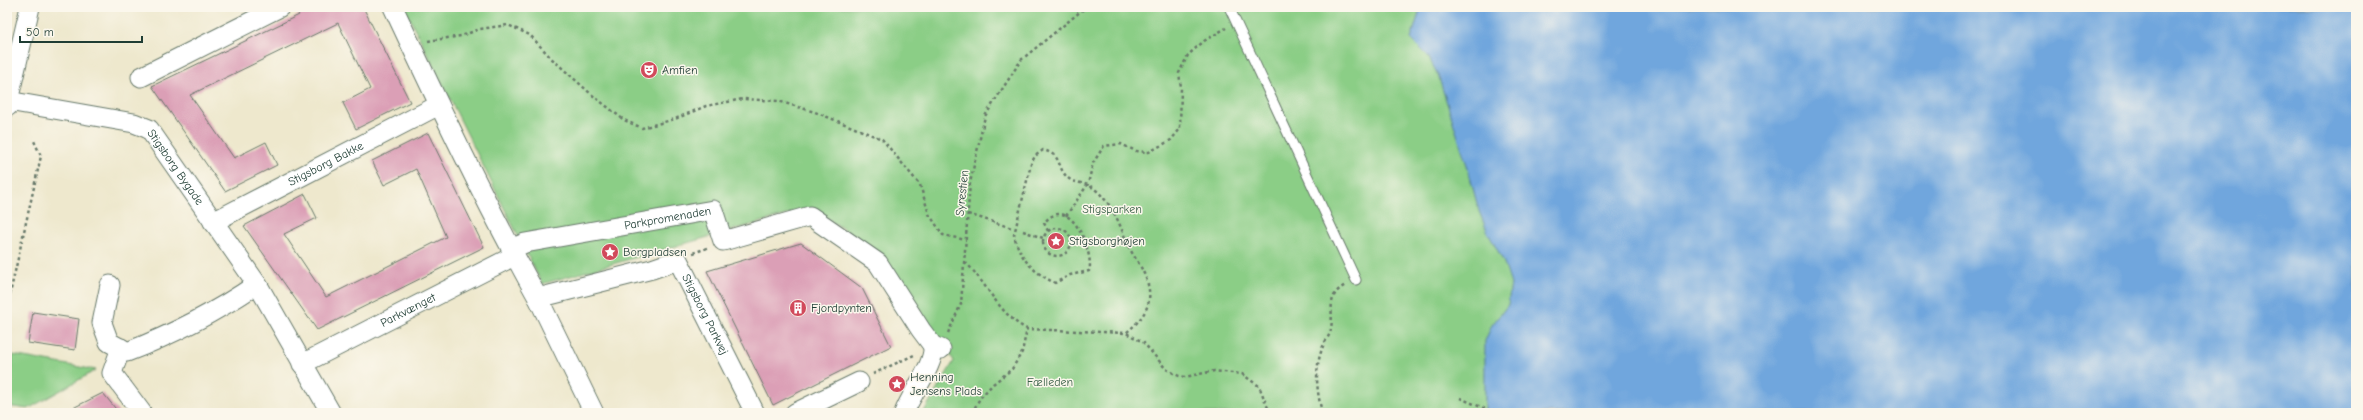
<svg xmlns="http://www.w3.org/2000/svg" width="2363" height="420" font-family="'Comic Neue',sans-serif">
<style>
.green{fill:#8bce86;stroke:#55865d}
.water{fill:#70a6dd;stroke:#487288}
.building{fill:#db9fb6}
.lines{fill:none;stroke-linecap:round;stroke-linejoin:round}
.lane-casing{stroke:#67796a;stroke-width:11}
.street-casing{stroke:#67796a;stroke-width:21}
.secondary-casing{stroke:#67796a;stroke-width:24}
.path{stroke:#67796a;stroke-width:2.5;stroke-dasharray:3 3;stroke-linecap:butt}
.lane{stroke:#fff;stroke-width:9}
.street{stroke:#fff;stroke-width:19}
.secondary{stroke:#fff;stroke-width:22}
.labels{text-anchor:middle;stroke-width:3;stroke-linejoin:round;paint-order:stroke}
.poi-label{font-size:12px;fill:#1f3d34;stroke:#fbf7ec;text-anchor:start}
.street-label{font-size:12px;fill:#1f3d34;stroke:#fbf7ec}
.park-label{font-size:12px;fill:#3a6148;stroke:#fbf7ec}
</style>
<rect width="100%" height="100%" fill="#fbf7ec"/>
<filter id="ink" filterUnits="userSpaceOnUse"><feTurbulence type="fractalNoise" baseFrequency=".025" numOctaves="2"/><feDisplacementMap in="SourceGraphic" scale="8" xChannelSelector="R" yChannelSelector="G"/><feConvolveMatrix kernelMatrix="1 2 1 2 8 2 1 2 1" color-interpolation-filters="sRGB"/></filter>
<filter id="wash" filterUnits="userSpaceOnUse"><feTurbulence type="fractalNoise" baseFrequency=".012" numOctaves="4" result="noise"/><feDisplacementMap in="SourceGraphic" scale="16" xChannelSelector="R" yChannelSelector="G"/><feGaussianBlur stdDeviation="0.9" result="paint"/><feColorMatrix in="noise" values="0 0 0 0 0 0 0 0 0 0 0 0 0 0 0 0 0 1.4 0 .05"/><feComposite in="paint" operator="in"/></filter>
<g filter="url(#wash)">
<rect width="100%" height="100%" fill="#eee8cd"/>
<path class="green" d="M404,7H1421L1411,39L1428,56L1438,75L1467,165L1479,211L1488,233L1503,260L1511,284L1508,305L1492,325L1485,341V413H923L954,361L882,254L811,208L542,284Z
M13,355L96,370L28,409L7,406Z"/>
<path class="water" d="M1421,7H2356V413H1485V341L1492,325L1508,305L1511,284L1503,260L1488,233L1479,211L1467,165L1438,75L1428,56L1411,39Z"/>
<g id="blocks">
<path class="building" d="M307,7H363L410,102L356,129L343,103L370,89L338,23L190,95L234,158L266,142L277,165L225,191L152,86L299,15L297,12Z
M428,133L484,247L317,330L244,226L305,194L317,218L284,234L326,297L446,237L416,169L384,185L372,161Z
M801,243L862,288L891,346L773,405L707,271Z
M33,312L79,319L75,350L28,343Z
M103,393L119,413H63Z"/>
</g>
</g>
<g filter="url(#ink)">
<use href="#blocks" fill-opacity="0" stroke="#67796a" stroke-width="1"/>
<g class="lines">
<g class="lane-casing">
<path id="lane" d="M1229,7L1356,280"/>
</g>
<g class="street-casing">
<g id="street">
<path id="s1" d="M30,7L8,101L134,123L149,129L259,287L331,413"/>
<path id="s2" d="M393,7C439,105 485,203 538,298L652,269L678,260L755,413"/>
<path d="M141,77L280,7"/>
<path id="s3" d="M213,222L439,105"/>
<path id="s4" d="M511,249L525,243L713,210L723,241L810,216L878,263L921,330L933,346L941,349"/>
<path d="M110,285L102,323L109,342L127,352C174,334 216,312 257,284"/>
<path d="M538,298L594,413"/>
<path d="M121,348L112,373L142,413"/>
<path id="s5" d="M302,364L514,256"/>
<path d="M795,413L859,382"/>
<path d="M904,413C911,393 935,365 933,346"/>
</g>
</g>
<g class="secondary-casing">
<path id="secondary" d="M7,100V105"/>
</g>
<path class="path" d="M428,41L461,36L480,29L508,25L530,35L551,58L591,94L624,120L642,128L675,119L706,106L743,99L778,101L815,112L882,139L920,185L929,214L943,235L966,240
M968,214L1012,228
M1066,216L1088,184L1093,163L1104,146L1121,144L1136,151L1149,152L1171,140L1180,129L1181,87L1179,73L1188,55L1204,41L1226,28
M1043 242a14 14 0 1 1 28 0a14 14 0 1 1-28 0Z
M1023,231L1043,238
M1048,231L1044,223C1071,190 1095,257 1089,271L1070,275L1055,283C1033,272 1020,259 1014,235L1031,164L1035,156L1043,150C1063,155 1056,167 1068,178C1076,185 1085,180 1097,191C1113,206 1120,224 1127,243C1130,250 1134,256 1138,262C1156,293 1153,310 1126,333
M693,253L707,248
M965,262C987,283 999,315 1027,329L1126,333L1143,342L1166,369L1179,376L1185,377L1214,371L1242,374L1259,386L1270,413
M7,307L41,156L34,141
M948,333L961,304L970,183L985,116L1021,60L1086,7
M873,374L914,355
M1460,398L1495,413
M972,413L980,398L993,384L1012,369L1022,352L1027,329
M1322,413C1317,391 1314,371 1322,349C1324,342 1330,336 1331,329C1334,312 1325,295 1346,285"/>
<use href="#lane" class="lane"/>
<use href="#street" class="street"/>
<use href="#secondary" class="secondary"/>
</g>
</g>
<defs>
<g id="theatre-disc" transform="scale(0.9)"><circle r="9.5" fill="#d1495b" stroke="#fbf7ec"/><path d="M-5-5.5Q0-4 5-5.5V0Q5 5 0 6Q-5 5-5 0ZM-3.3-2.5H-1v1.5H-3.3ZM1-2.5H3.3v1.5H1ZM-2.8 1Q0 5.5 2.8 1Z" fill="#fff"/></g>
<g id="sight-disc" transform="scale(0.9)"><circle r="9.5" fill="#d1495b" stroke="#fbf7ec"/><path d="M0-6L1.8-2.2L6-1.7L2.9 1.2L3.7 5.4L0 3.3L-3.7 5.4L-2.9 1.2L-6-1.7L-1.8-2.2Z" fill="#fff"/></g>
<g id="building-disc" transform="scale(0.9)"><circle r="9.5" fill="#d1495b" stroke="#fbf7ec"/><path d="M-4-6H4V6H1V3H-1V6H-4ZM-2.5-4.3h1.7v1.8h-1.7ZM.8-4.3h1.7v1.8H.8ZM-2.5-1h1.7V.8h-1.7ZM.8-1h1.7V.8H.8Z" fill="#fff"/></g>
</defs>
<g fill-rule="evenodd">
<use href="#theatre-disc" x="649" y="70"/>
<use href="#sight-disc" x="1056" y="241"/>
<use href="#sight-disc" x="610" y="252"/>
<use href="#building-disc" x="798" y="308"/>
<use href="#sight-disc" x="897" y="384"/>
</g>
<g class="labels">
<g class="poi-label">
<text x="662" y="74">Amfien</text>
<text x="1069" y="245">Stigsborghøjen</text>
<text x="623" y="256">Borgpladsen</text>
<text x="811" y="312">Fjordpynten</text>
<text x="910" y="381">Henning<tspan x="910" dy="14">Jensens Plads</tspan></text>
</g>
<g class="street-label">
<text dy="4" stroke="none"><textPath href="#s3" startOffset="127">Stigsborg Bakke</textPath></text>
<text dy="4" stroke="none"><textPath href="#s1" startOffset="287">Stigsborg Bygade</textPath></text>
<text transform="translate(962 193) rotate(-84)" y="4">Syrestien</text>
<text dy="4" stroke="none"><textPath href="#s4" startOffset="160">Parkpromenaden</textPath></text>
<text dy="4" stroke="none"><textPath href="#s5" startOffset="119">Parkvænget</textPath></text>
<text dy="4" stroke="none"><textPath href="#s2" startOffset="531">Stigsborg Parkvej</textPath></text>
</g>
<g class="park-label">
<text x="1112" y="213">Stigsparken</text>
<text x="1050" y="386">Fælleden</text>
</g>
</g>
<rect width="2363" height="420" fill="none" stroke="#fbf7ec" stroke-width="24"/>
<path d="M20 36v6h122v-6" fill="none" stroke="#1f3d34" stroke-width="2"/>
<text x="26" y="36" font-size="12" fill="#1f3d34" stroke="#fbf7ec" stroke-width="3" paint-order="stroke">50 m</text>
</svg>
